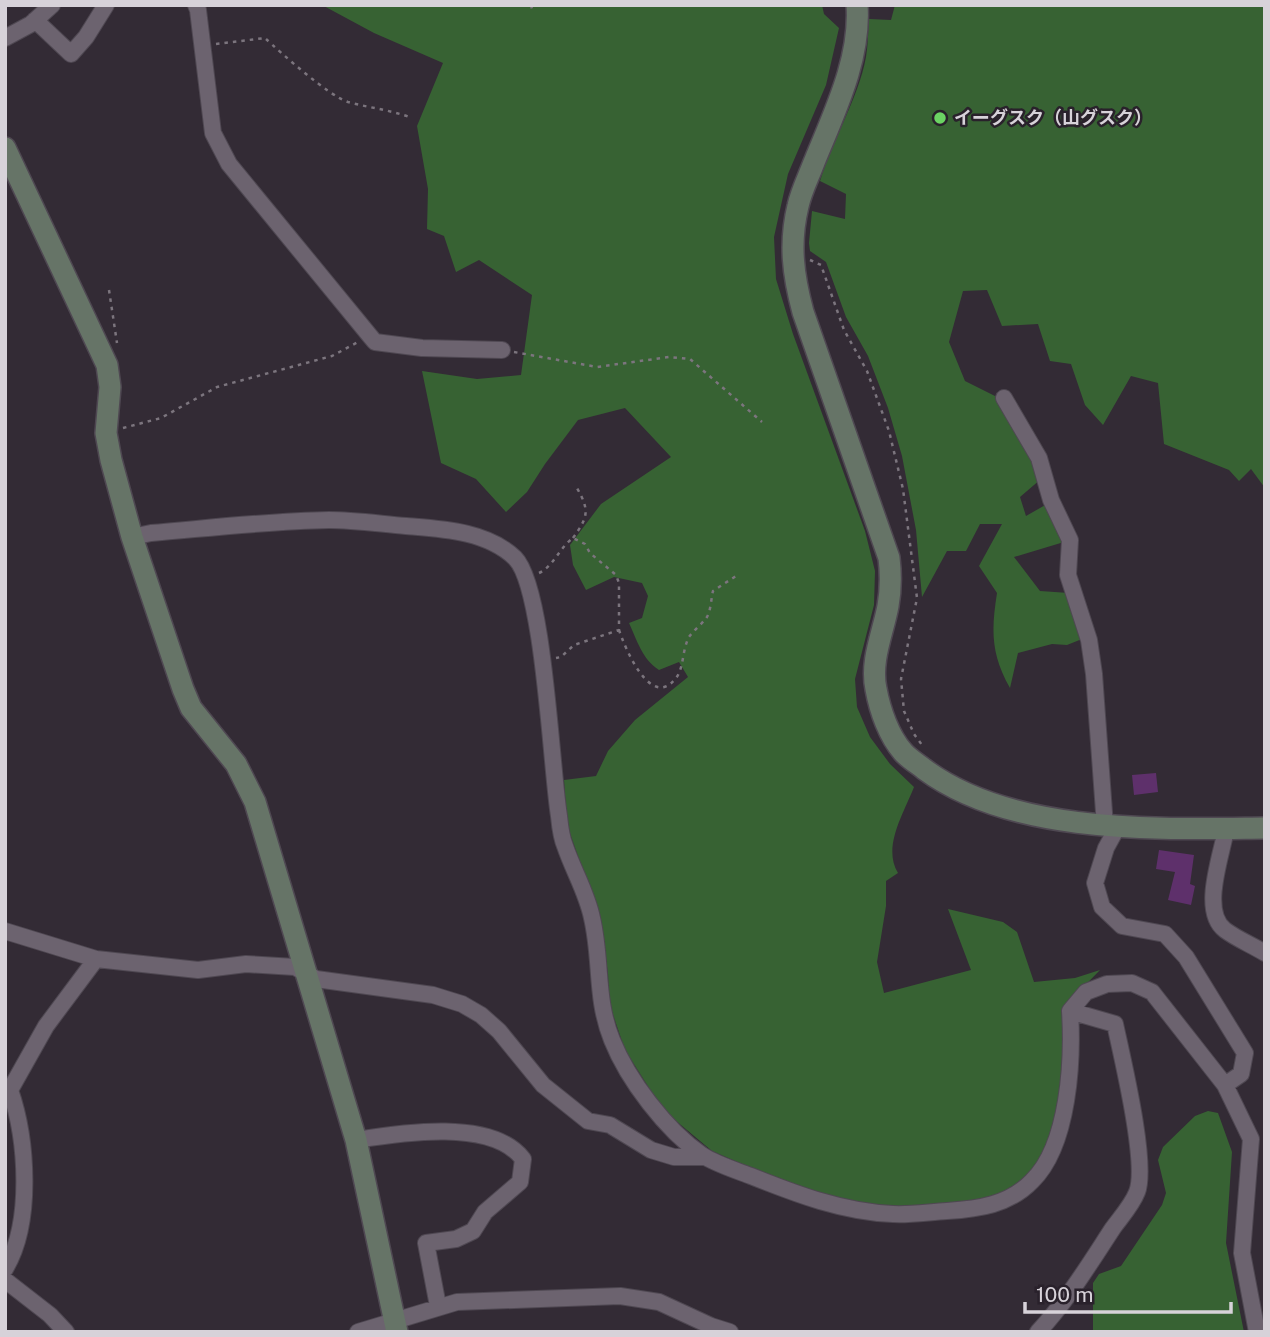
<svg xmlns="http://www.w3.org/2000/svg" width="1270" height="1337" font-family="'Public Sans','Noto Sans JP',sans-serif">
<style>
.green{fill:#376233}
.building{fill:#5e306b}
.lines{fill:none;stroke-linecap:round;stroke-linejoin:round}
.street-casing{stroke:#4f4852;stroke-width:18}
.secondary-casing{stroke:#4f4852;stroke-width:24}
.path{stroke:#7c757e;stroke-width:2.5;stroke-dasharray:3.5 5;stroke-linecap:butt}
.street{stroke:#6c636f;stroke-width:16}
.secondary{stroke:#667467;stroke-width:21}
.poi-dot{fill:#6bd363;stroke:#29212b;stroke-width:2.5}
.labels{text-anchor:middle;stroke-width:5;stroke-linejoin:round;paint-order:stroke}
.poi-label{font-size:18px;font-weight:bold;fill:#d7d2d9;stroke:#29212b;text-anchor:start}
</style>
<rect width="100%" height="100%" fill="#332b35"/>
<path class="green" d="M322,5H822L824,14L839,28L826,85L788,174L774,237L776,279L793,334L865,531L875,571L874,605L855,679L857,707L870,737L890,764L914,787C904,813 882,847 898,873L886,881V906L877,962L884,993L971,970L948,909L1003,922L1017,932L1034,982L1075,978L1100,970L1062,1009L1065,1050L1057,1107L1048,1144L1036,1170L1015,1186L997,1196L968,1203L896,1209L804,1191L712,1151L663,1110L625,1050L609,1003L608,974L601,921L567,825L564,780L596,776L608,751L635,720L688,677L679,662L659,670C642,659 637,640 629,623L642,618L648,596L642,583L614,577L586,590L573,565L570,545L601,504L671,457L625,408L578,420L545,464L527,492L506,512L476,479L441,463L422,371L477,379L521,375L532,295L479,260L456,272L444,236L427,229L428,189L417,126L443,63L374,33Z
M895,5H1265V488L1251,469L1239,481L1229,470L1164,444L1158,383L1131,376L1103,425L1085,405L1071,364L1050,361L1038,324L1002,326L987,290L963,291L949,342L965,381L999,398L1041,479L1020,497L1026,516L1047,504L1064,542L1014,557L1040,591L1069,593L1082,639L1067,645L1052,644L1018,653L1010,688C991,654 991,631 997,593L979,566L1002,524H980L966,551H947L922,597L916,530L902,456L888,408L868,356L846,317L826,262L810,251L809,243L812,211L845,219L846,194L820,181C832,139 858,100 866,57C868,45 868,32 869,19L891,20Z
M1208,1111L1218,1113L1232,1152L1226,1243L1244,1332H1093V1283L1099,1274L1121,1266L1162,1205L1166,1193L1158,1160L1163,1147L1195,1116Z"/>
<path class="building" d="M1156,773L1158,792L1134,795L1132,775Z
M1159,850L1194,855L1190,884L1195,886L1191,905L1168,900L1175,872L1156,869Z"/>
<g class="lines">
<g class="street-casing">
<path id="street" d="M196,5L198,10L213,133L229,164L370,336L375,342L422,348L502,350
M35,20L71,54L86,37L106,5
M5,38L31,24L52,5
M1004,398L1039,458L1051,500L1070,540L1068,575L1089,640L1094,674L1105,826
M132,537L151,533C210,528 270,521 329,520C354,520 381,524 406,526C442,529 487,531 515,558C544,587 551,767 559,816C560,826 561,837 565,846C573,870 587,893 592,918C602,961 595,998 612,1040C628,1080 666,1130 702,1155C716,1164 735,1170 751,1176C796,1194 843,1212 893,1214C910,1215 929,1212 947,1211C978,1209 1009,1205 1032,1181C1069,1145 1073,1060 1070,1011L1086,992L1107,984L1132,983L1152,992L1225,1085L1251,1139L1242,1253L1257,1332
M1117,828L1106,848L1095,883L1102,907L1122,926L1165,934L1186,957L1245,1053L1241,1074L1225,1085
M1226,829C1222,855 1200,911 1225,930C1237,939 1252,945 1265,953
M5,931L96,959L198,970L246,964L295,967L316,979L433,995L462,1004L481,1015L499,1031L543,1085L588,1121L610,1125L651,1150L674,1157H705
M356,1140C400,1133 492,1118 523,1159L520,1182L485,1212L473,1231L456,1239L426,1243L438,1306
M5,1269C33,1223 27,1139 10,1090L46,1026L96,959
M5,1280L50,1315L66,1332
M358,1332L457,1302L620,1296L659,1302L711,1326L730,1332
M1038,1332C1067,1301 1090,1263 1113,1228C1121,1217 1132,1205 1137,1192C1148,1164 1122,1057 1115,1024L1070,1011"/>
</g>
<g class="secondary-casing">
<path id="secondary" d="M857,5C861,60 833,115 813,165C808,178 801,192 798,206C789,243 793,275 803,312L889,558C891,574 891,589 888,606C883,633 870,661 876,689C880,711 889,736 903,752C909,759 918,764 924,769C1013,835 1159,829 1265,828
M5,148L107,365L110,387L106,433L111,460L132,537L183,689L191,708L236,764L255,802L356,1140L397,1332"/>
</g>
<path class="path" d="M531,5L532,9
M216,44L265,38C282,54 329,96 348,102C370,108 391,110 412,118
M810,260L821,265L844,330L867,371L889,431L903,489L917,598L901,679L904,711L914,734L922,745
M109,290L117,343
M514,352L597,367L669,357L690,359L762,422
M123,428L161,418L217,387L332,356L358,342
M573,538C588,517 590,511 577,488
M539,573C554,566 559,548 573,538L585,544L590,553L616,575L619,583V630L574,645L561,657L556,658
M619,630C625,648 651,711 676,678C684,668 682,650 689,637C694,630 702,624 707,617C711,610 711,599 713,591L736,576"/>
<use href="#street" class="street"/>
<use href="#secondary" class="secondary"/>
</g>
<circle class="poi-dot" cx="940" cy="118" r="7"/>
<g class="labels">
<g class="poi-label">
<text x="954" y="124">イーグスク（山グスク）</text>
</g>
</g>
<rect width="1270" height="1337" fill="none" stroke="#d7d2d9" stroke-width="14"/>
<path d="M1025 1302v10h206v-10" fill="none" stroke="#d7d2d9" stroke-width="3.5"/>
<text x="1036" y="1302" font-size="21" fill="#d7d2d9" stroke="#29212b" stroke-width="5" paint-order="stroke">100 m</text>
</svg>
